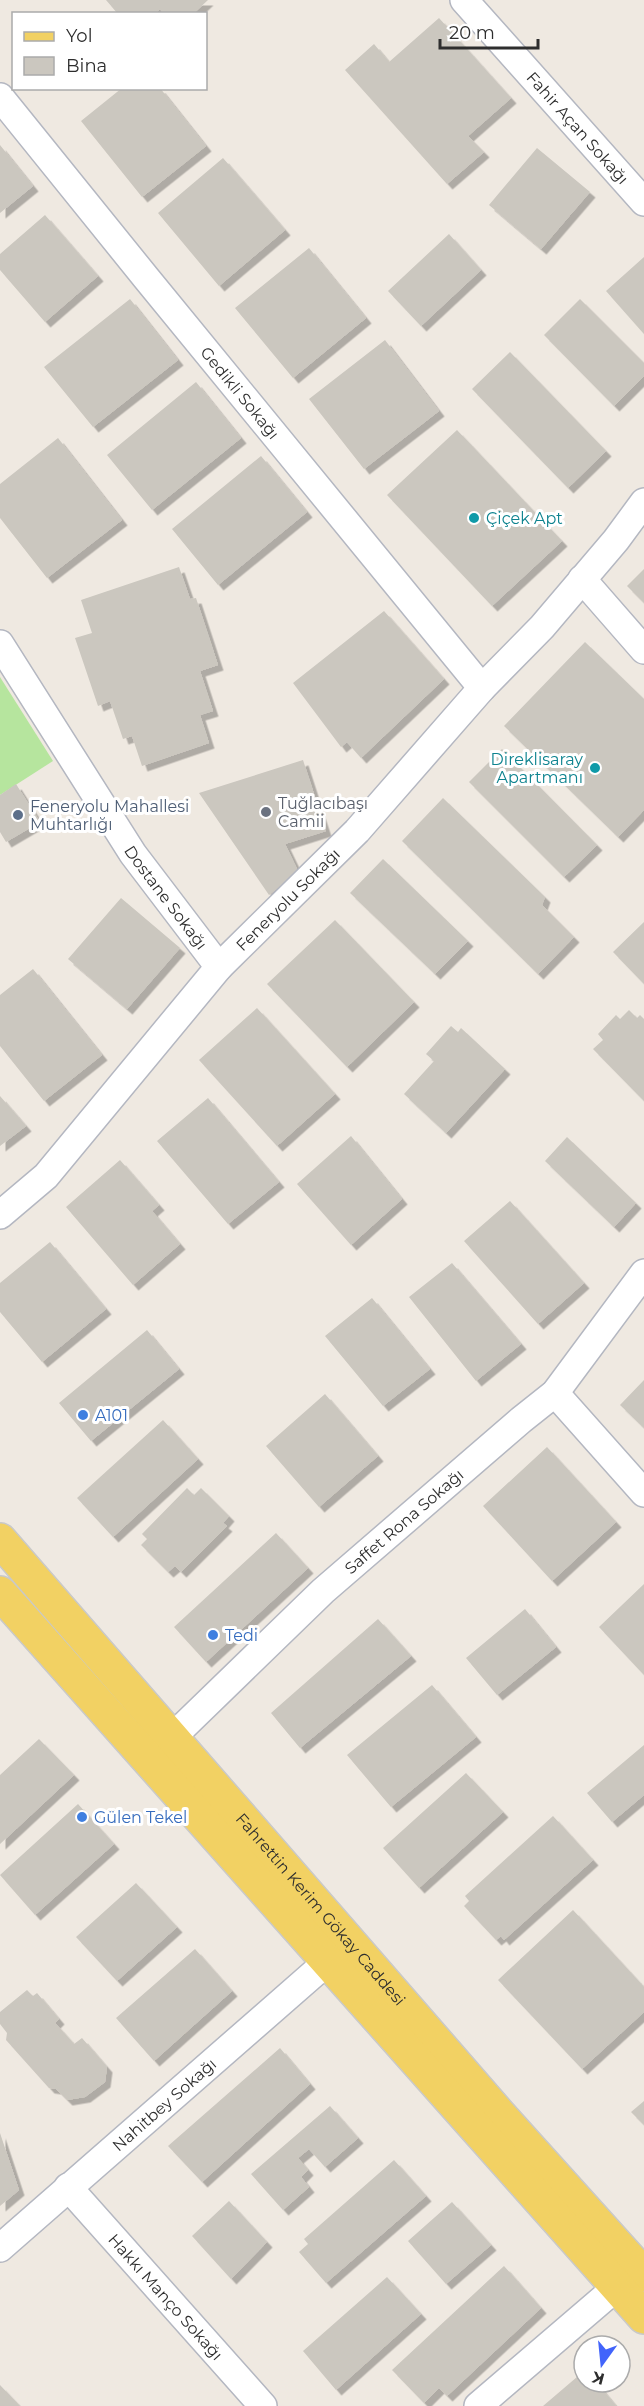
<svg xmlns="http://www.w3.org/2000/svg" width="644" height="2406" font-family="Montserrat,sans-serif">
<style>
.green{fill:#b6e59e}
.building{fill:#cbc7bf;filter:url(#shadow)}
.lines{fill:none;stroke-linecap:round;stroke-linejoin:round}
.minor-casing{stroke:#b4b7c1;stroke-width:30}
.primary-casing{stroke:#c9c9c9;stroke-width:36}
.minor{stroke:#fff;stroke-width:27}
.primary{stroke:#f2d163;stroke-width:33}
.culture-dot{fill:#0f9aa8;stroke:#fff;stroke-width:2}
.worship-dot{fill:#6b7280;stroke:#fff;stroke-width:2}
.service-dot{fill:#5c6f8a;stroke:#fff;stroke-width:2}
.shop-dot{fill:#3f7fe0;stroke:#fff;stroke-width:2}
.labels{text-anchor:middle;stroke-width:6;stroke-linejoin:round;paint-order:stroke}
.street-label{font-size:16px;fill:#2e2e2e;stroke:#fff}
.culture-label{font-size:16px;fill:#0d838f;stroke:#fff;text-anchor:start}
.worship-label{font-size:16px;fill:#5b616d;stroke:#fff;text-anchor:start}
.service-label{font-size:16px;fill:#4e5e75;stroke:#fff;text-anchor:start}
.shop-label{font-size:16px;fill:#366cbe;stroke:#fff;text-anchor:start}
</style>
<defs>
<filter id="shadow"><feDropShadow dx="5.5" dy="5.5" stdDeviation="0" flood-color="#0004"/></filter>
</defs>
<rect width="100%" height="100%" fill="#efe9e1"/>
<path class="green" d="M0,677L53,761L0,795Z"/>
<path class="building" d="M106,0H208L193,14H164L160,9L155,14H118Z
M439,18L511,98L468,136L484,152L447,184L345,70L374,44L389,62Z
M122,88H160L206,146L142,197L81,121Z
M0,145L33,186L0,213Z
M537,148L590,192L541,249L489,205Z
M223,158L285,230L219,286L158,213Z
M45,215L98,276L45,322L0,270V254Z
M449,234L481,270L421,326L388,291Z
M309,248L366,318L293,378L235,308Z
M644,257V334L606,291Z
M130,299L178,360L93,427L44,367Z
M580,299L644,363V376L614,406L544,335Z
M385,340L439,411L364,469L309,399Z
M510,352L606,451L568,488L472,389Z
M196,382L241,438L152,510L107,455Z
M457,430L562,541L492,606L387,495Z
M58,438L122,520L47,578L0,518V484Z
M261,456L307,512L218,585L172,529Z
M179,567L190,599L196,598L218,665L200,671L213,711L200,715L209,743L142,766L132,736L123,739L110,701L98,706L75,638L92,633L81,600Z
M644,569V603L627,586Z
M384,611L444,679L361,758L347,742L341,747L293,683Z
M585,642L644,699V810L618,837L504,726Z
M502,749L597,845L564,877L469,782Z
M303,760L326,831L285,844L298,871L269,895L199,793Z
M16,784L40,822L6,842L0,832V795Z
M443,798L545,897L542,905L574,937L538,974L402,841Z
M383,859L468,941L435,974L350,893Z
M121,898L180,948L127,1009L68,959Z
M335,920L414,1002L347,1067L267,984Z
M644,922V984L613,952Z
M33,969L102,1055L44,1101L0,1046V995Z
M257,1008L335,1094L277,1146L199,1060Z
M629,1010L637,1018L640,1015L644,1019V1101L593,1049L603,1040L598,1034L616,1015L620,1019Z
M451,1026L458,1032L461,1028L505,1069L446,1133L404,1094L434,1061L426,1054Z
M0,1096L26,1126L0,1146Z
M208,1098L279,1182L228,1224L157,1141Z
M351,1136L402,1199L351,1245L297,1184Z
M567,1137L636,1203L614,1227L545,1161Z
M120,1160L159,1205L152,1211L180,1244L133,1285L66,1207Z
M510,1201L584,1283L538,1324L464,1241Z
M50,1242L106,1309L42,1362L0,1312V1283Z
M452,1263L521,1344L476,1381L409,1297Z
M372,1298L430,1369L383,1406L325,1336Z
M147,1330L179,1369L91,1441L59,1403Z
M644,1380V1428L620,1405Z
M325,1394L378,1456L319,1507L266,1446Z
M163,1420L198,1459L113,1537L77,1498Z
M547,1447L616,1522L552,1581L483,1506Z
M187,1488L194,1495L201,1488L229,1516L223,1523L227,1526L181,1572L175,1566L168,1572L141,1545L147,1539L142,1534Z
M276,1533L308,1568L206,1662L174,1627Z
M644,1584V1675L599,1627Z
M525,1609L556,1647L497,1695L466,1658Z
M378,1619L411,1656L300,1748L271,1713Z
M432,1685L476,1737L391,1807L347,1755Z
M39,1739L74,1775L0,1844V1775Z
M644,1745V1795L612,1822L587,1793Z
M466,1773L503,1812L419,1888L383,1848Z
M78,1804L114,1844L35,1915L0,1875Z
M553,1816L593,1860L504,1940L501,1936L496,1940L464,1906L469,1901L465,1896Z
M136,1883L177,1927L117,1981L76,1937Z
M573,1910L644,1987V2012L582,2069L498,1980Z
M195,1949L232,1991L154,2061L116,2018Z
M27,1990L33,1996L37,1993L59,2019L55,2023L74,2044L82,2038L107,2067L105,2082L85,2097L67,2100L56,2089L49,2088L6,2040L7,2033L0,2024V2012Z
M280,2048L310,2084L202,2182L168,2146Z
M644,2101V2125L631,2112Z
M330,2106L358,2138L325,2167L309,2149L298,2158L308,2170L301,2177L309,2187L283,2210L251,2174Z
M0,2133L19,2190L0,2206Z
M394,2160L426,2196L326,2283L299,2252L308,2244L304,2239Z
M229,2201L267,2242L231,2279L192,2236Z
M452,2202L491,2245L446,2284L408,2241Z
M504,2266L541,2308L447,2396L439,2388L424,2403L392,2370Z
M387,2277L421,2314L336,2390L303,2351Z
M584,2371V2382H596L616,2406H543Z
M0,2385L20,2406H0Z"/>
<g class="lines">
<g class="minor-casing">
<g id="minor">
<path id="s1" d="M464,0L644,202"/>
<path id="s2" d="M0,97L147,279L482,688"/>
<path d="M582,579L644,650"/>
<path id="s3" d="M0,644L133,854L219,967"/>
<path id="s4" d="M0,1215L46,1176L219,967L357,831L482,688L542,627L616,540L644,502"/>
<path d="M555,1393L644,1493"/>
<path id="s5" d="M157,1752L323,1591L521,1420L555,1393L644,1273"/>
<path id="s6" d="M68,2187L263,2406"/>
<path id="s7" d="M0,2248L327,1962"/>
<path d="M478,2406L632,2274"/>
</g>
</g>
<g class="primary-casing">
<g id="primary">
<path id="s8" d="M0,1540L499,2114L644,2275"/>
<path d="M0,1593L644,2317"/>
</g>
</g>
<use href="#minor" class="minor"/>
<use href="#primary" class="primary"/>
</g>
<g class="culture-dot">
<circle cx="474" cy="518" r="6"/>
<circle cx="595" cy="768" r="6"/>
</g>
<circle class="worship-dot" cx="266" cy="812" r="6"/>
<circle class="service-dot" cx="18" cy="815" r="6"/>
<g class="shop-dot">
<circle cx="83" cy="1415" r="6"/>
<circle cx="213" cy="1635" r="6"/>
<circle cx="82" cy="1817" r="6"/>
</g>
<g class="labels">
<g class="street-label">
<text dy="6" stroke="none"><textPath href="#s1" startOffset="171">Fahir Açan Sokağı</textPath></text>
<text dy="6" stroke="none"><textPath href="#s2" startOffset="381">Gedikli Sokağı</textPath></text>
<text dy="6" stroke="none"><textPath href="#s3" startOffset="303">Dostane Sokağı</textPath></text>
<text dy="6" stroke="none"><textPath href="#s4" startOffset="428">Feneryolu Sokağı</textPath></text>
<text dy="6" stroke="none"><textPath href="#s5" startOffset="338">Saffet Rona Sokağı</textPath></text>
<text dy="6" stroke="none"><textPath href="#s8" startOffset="489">Fahrettin Kerim Gökay Caddesi</textPath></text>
<text dy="6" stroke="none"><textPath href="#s7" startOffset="218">Nahitbey Sokağı</textPath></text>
<text dy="6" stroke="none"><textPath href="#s6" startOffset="147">Hakkı Manço Sokağı</textPath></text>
</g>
<g class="culture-label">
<text x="486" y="524">Çiçek Apt</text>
<text x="583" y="765" text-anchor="end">Direklisaray<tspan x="583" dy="18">Apartmanı</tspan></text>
</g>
<g class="worship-label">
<text x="278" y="809">Tuğlacıbaşı<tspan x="278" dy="18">Camii</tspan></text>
</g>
<g class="service-label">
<text x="30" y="812">Feneryolu Mahallesi<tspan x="30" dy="18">Muhtarlığı</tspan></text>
</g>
<g class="shop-label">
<text x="95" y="1421">A101</text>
<text x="225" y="1641">Tedi</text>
<text x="94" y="1823">Gülen Tekel</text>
</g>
</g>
<rect x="12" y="12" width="195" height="78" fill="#ffffff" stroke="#ababab" stroke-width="1.5"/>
<rect x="24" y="32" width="30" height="9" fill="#f2d163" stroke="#ababab" stroke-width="1.5"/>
<text x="66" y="42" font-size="18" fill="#2e2e2e">Yol</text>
<rect x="24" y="57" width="30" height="18" fill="#cbc7bf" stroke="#ababab" stroke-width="1.5"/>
<text x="66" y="72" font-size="18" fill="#2e2e2e">Bina</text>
<g transform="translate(602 2364) rotate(195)"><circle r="28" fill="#ffffff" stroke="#ababab" stroke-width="1.5"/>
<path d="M0-4.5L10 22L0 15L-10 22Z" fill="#4264fb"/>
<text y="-9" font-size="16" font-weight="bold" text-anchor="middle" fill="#2e2e2e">K</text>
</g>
<path d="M440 39v9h98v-9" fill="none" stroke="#2e2e2e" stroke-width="3"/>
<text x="449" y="39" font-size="18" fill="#2e2e2e" stroke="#ffffff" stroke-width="4.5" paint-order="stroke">20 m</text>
</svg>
